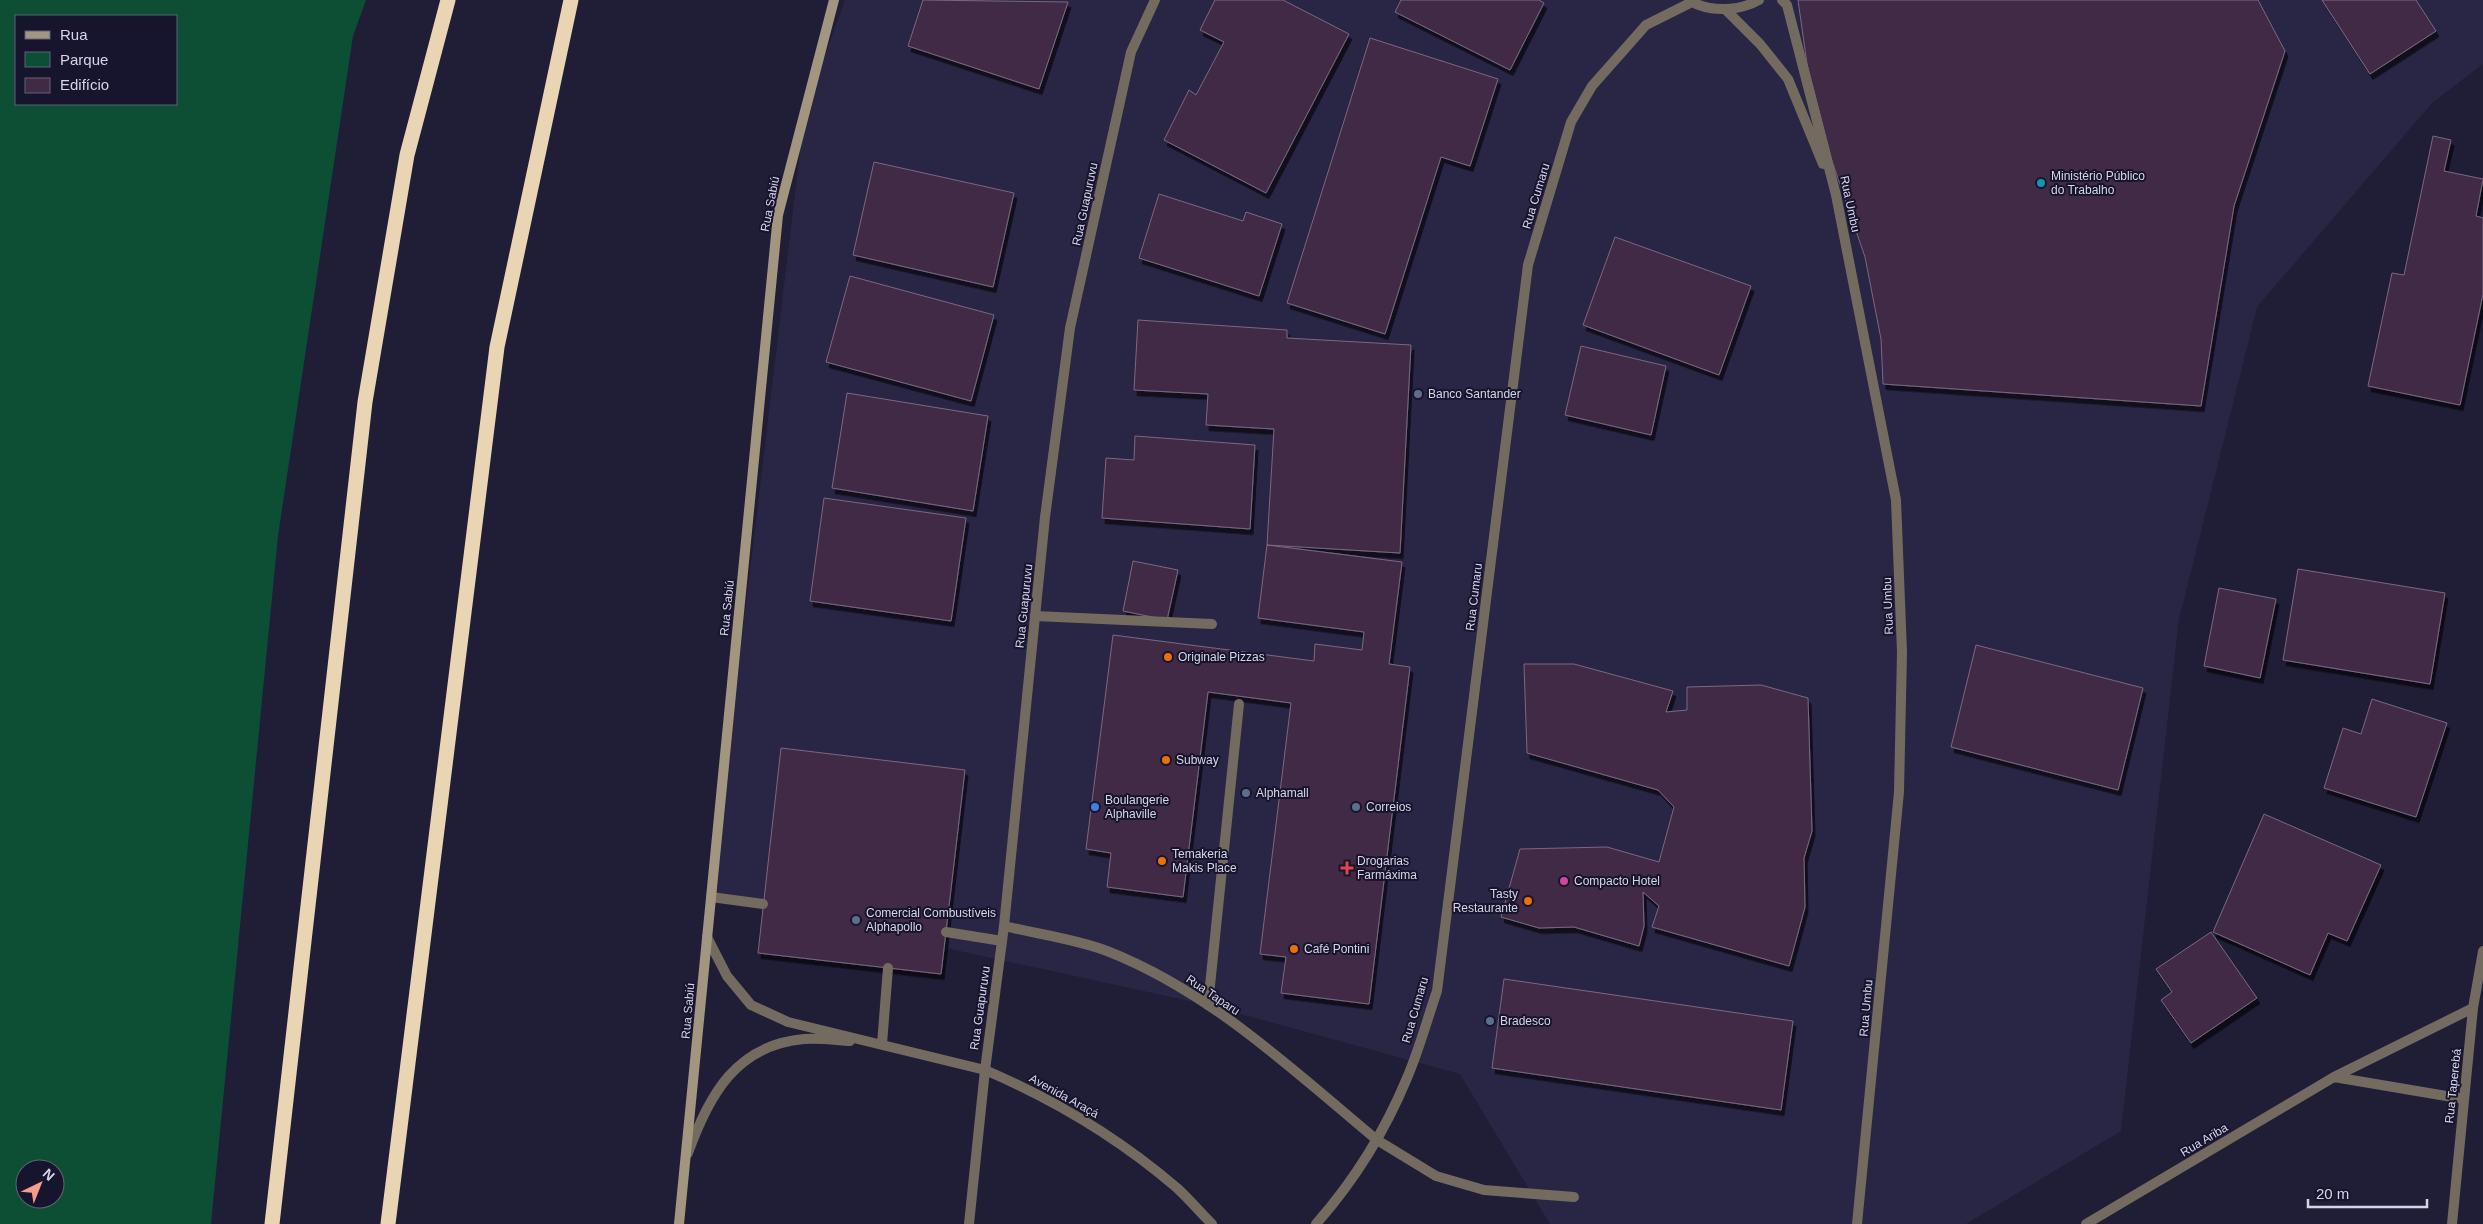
<svg xmlns="http://www.w3.org/2000/svg" width="2483" height="1224" font-family="Arial,sans-serif">
<style>
.built{fill:#292544}
.green{fill:#0c4f34;fill-rule:evenodd}
.building{fill:#3f2c44;stroke:#7c6783;filter:url(#shadow)}
.lines{fill:none;stroke-linecap:round;stroke-linejoin:round}
.service{stroke:#736b5f;stroke-width:10}
.minor{stroke:#736b5f;stroke-width:10}
.tertiary{stroke:#736b5f;stroke-width:10}
.secondary{stroke:#a39681;stroke-width:10}
.motorway{stroke:#e9d4b4;stroke-width:15}
.culture-dot{fill:#0f9aa8;stroke:#17142d;stroke-width:2}
.service-dot{fill:#5c6f8a;stroke:#17142d;stroke-width:2}
.food-dot{fill:#e8710a;stroke:#17142d;stroke-width:2}
.shop-dot{fill:#3f7fe0;stroke:#17142d;stroke-width:2}
.health-dot{fill:#e0444e;stroke:#17142d;stroke-width:2}
.hotel-dot{fill:#d1479c;stroke:#17142d;stroke-width:2}
.labels{text-anchor:middle;stroke-width:4;stroke-linejoin:round;paint-order:stroke}
.poi-label{font-size:12px;fill:#d6d5e7;stroke:#17142d;text-anchor:start}
.street-label{font-size:12px;fill:#d6d5e7;stroke:#17142d}
</style>
<defs>
<filter id="shadow"><feDropShadow dx="3" dy="5.5" stdDeviation="0" flood-color="#0009"/></filter>
</defs>
<rect width="100%" height="100%" fill="#201d37"/>
<path class="built" d="M845,0H2483V64L2432,103L2257,307L2179,619L2121,1131L1966,1224H1550L1460,1074L1208,1005L711,897L805,110Z"/>
<path class="green" d="M0,0H366L353,36L278,536L211,1224H0ZM16,16H176V104H16ZM25,1169H55V1199H25Z"/>
<path class="building" d="M923,0L1068,2L1039,89L908,46Z
M1215,0H1283L1349,34L1266,193L1164,140L1189,90L1196,95L1224,42L1200,30Z
M1401,0H1539L1544,3L1510,70L1395,12Z
M1798,0H2258L2285,51L2234,206L2201,406L1883,384L1881,339L1865,257L1832,161L1807,64Z
M2322,0H2416L2436,31L2370,74Z
M1370,38L1498,79L1470,166L1441,157L1385,334L1287,303Z
M2433,136L2451,140L2444,171L2483,179L2476,216L2483,218V294L2460,405L2368,386L2392,273L2404,275Z
M874,162L1014,193L993,287L853,255Z
M1159,194L1243,221L1246,212L1282,224L1259,296L1139,258Z
M1615,237L1751,286L1719,375L1583,325Z
M850,276L994,315L971,401L826,362Z
M1138,320L1287,330V338L1411,345L1400,553L1267,545L1274,429L1206,425L1208,394L1134,390Z
M1581,346L1666,366L1651,435L1565,415Z
M847,393L988,416L973,511L832,488Z
M1135,436L1255,445L1250,529L1102,518L1106,458L1134,460Z
M824,498L966,518L951,621L810,601Z
M1267,545L1402,562L1389,664L1410,667L1369,1004L1281,993L1286,957L1260,954L1291,703L1208,692L1183,897L1107,887L1111,853L1086,849L1113,635L1314,661L1315,644L1362,650L1364,632L1258,618Z
M1133,561L1178,570L1167,620L1123,611Z
M2298,569L2445,593L2430,684L2283,660Z
M2219,588L2276,599L2260,678L2204,666Z
M1976,645L2143,688L2118,790L1951,747Z
M1524,664H1574L1673,691L1666,712L1687,710V687L1761,685L1808,698L1812,831L1804,858L1805,907L1789,966L1652,927L1659,906L1643,892L1644,926L1639,946L1574,927L1539,928L1501,917L1520,849L1607,847L1659,862L1674,807L1658,790L1527,753Z
M2372,699L2447,723L2416,817L2324,788L2343,728L2361,734Z
M781,748L965,770L941,974L758,953Z
M2264,814L2381,865L2347,941L2328,933L2310,975L2213,932Z
M2211,932L2257,998L2191,1043L2161,1000L2172,992L2156,969Z
M1504,979L1793,1021L1781,1110L1492,1068Z"/>
<g class="lines">
<path class="service" d="M1035,616L1212,624
M711,897L763,904
M946,932L1002,941
M1208,1005L1239,704
M882,1044L888,968
M1377,1140L1436,1176L1484,1190L1574,1197"/>
<path class="minor" d="M1689,0C1709,13 1740,11 1759,0
M1782,0L1787,5L1836,195L1896,500L1902,652L1899,792L1857,1224
M1725,9L1760,44L1788,79L1823,164
M1004,926C1037,934 1076,939 1107,951C1210,991 1294,1071 1377,1140
M2334,1077L2464,1099
M969,1224L985,1070L1004,926L1045,517L1070,328L1131,52L1155,0
M1316,1224C1354,1181 1385,1131 1407,1078C1419,1050 1427,1020 1437,991L1528,265L1571,122L1592,86L1646,25L1692,2
M2086,1224L2334,1077L2473,1008
M2452,1224L2473,1008L2483,951"/>
<path class="tertiary" d="M707,937L727,976L751,1005L788,1022L985,1070C1053,1099 1120,1139 1177,1188C1189,1199 1200,1212 1212,1224
M688,1153C709,1095 736,1045 804,1039C819,1038 835,1040 850,1041"/>
<path class="secondary" d="M679,1224L778,215L834,0"/>
<path class="motorway" d="M272,1224L365,402L407,155L448,0
M388,1224L497,347L571,0"/>
</g>
<circle class="culture-dot" cx="2041" cy="183" r="5"/>
<g class="service-dot">
<circle cx="1418" cy="394" r="5"/>
<circle cx="1246" cy="793" r="5"/>
<circle cx="1356" cy="807" r="5"/>
<circle cx="856" cy="920" r="5"/>
<circle cx="1490" cy="1021" r="5"/>
</g>
<g class="food-dot">
<circle cx="1168" cy="657" r="5"/>
<circle cx="1166" cy="760" r="5"/>
<circle cx="1162" cy="861" r="5"/>
<circle cx="1528" cy="901" r="5"/>
<circle cx="1294" cy="949" r="5"/>
</g>
<circle class="shop-dot" cx="1095" cy="807" r="5"/>
<path class="health-dot" d="M1344.5 860.5h5v5h5v5h-5v5h-5v-5h-5v-5h5z"/>
<circle class="hotel-dot" cx="1564" cy="881" r="5"/>
<g class="labels">
<g class="poi-label">
<text x="2051" y="180">Ministério Público<tspan x="2051" dy="14">do Trabalho</tspan></text>
<text x="1428" y="398">Banco Santander</text>
<text x="1178" y="661">Originale Pizzas</text>
<text x="1176" y="764">Subway</text>
<text x="1256" y="797">Alphamall</text>
<text x="1105" y="804">Boulangerie<tspan x="1105" dy="14">Alphaville</tspan></text>
<text x="1366" y="811">Correios</text>
<text x="1172" y="858">Temakeria<tspan x="1172" dy="14">Makis Place</tspan></text>
<text x="1357" y="865">Drogarias<tspan x="1357" dy="14">Farmáxima</tspan></text>
<text x="1574" y="885">Compacto Hotel</text>
<text x="1518" y="898" text-anchor="end">Tasty<tspan x="1518" dy="14">Restaurante</tspan></text>
<text x="866" y="917">Comercial Combustíveis<tspan x="866" dy="14">Alphapollo</tspan></text>
<text x="1304" y="953">Café Pontini</text>
<text x="1500" y="1025">Bradesco</text>
</g>
<g class="street-label">
<text transform="translate(1536 196) rotate(-73)" y="4">Rua Cumaru</text>
<text transform="translate(770 204) rotate(-79)" y="4">Rua Sabiú</text>
<text transform="translate(1085 204) rotate(-78)" y="4">Rua Guapuruvu</text>
<text transform="translate(1850 204) rotate(78)" y="4">Rua Umbu</text>
<text transform="translate(1474 597) rotate(-83)" y="4">Rua Cumaru</text>
<text transform="translate(1024 606) rotate(-84)" y="4">Rua Guapuruvu</text>
<text transform="translate(1888 606) rotate(-92)" y="4">Rua Umbu</text>
<text transform="translate(727 608) rotate(-84)" y="4">Rua Sabiú</text>
<text transform="translate(1213 995) rotate(34)" y="4">Rua Taparu</text>
<text transform="translate(980 1008) rotate(-82)" y="4">Rua Guapuruvu</text>
<text transform="translate(1866 1008) rotate(-85)" y="4">Rua Umbu</text>
<text transform="translate(1415 1010) rotate(-74)" y="4">Rua Cumaru</text>
<text transform="translate(688 1011) rotate(-85)" y="4">Rua Sabiú</text>
<text transform="translate(2453 1086) rotate(-84)" y="4">Rua Taperebá</text>
<text transform="translate(1064 1096) rotate(29)" y="4">Avenida Araçá</text>
<text transform="translate(2204 1140) rotate(-31)" y="4">Rua Ariba</text>
</g>
</g>
<rect x="15" y="15" width="162" height="90" fill="#17142d" stroke="#636177"/>
<rect x="25" y="31" width="25" height="8" fill="#a39681" stroke="#636177"/>
<text x="60" y="40" font-size="15" fill="#d6d5e7">Rua</text>
<rect x="25" y="52" width="25" height="15" fill="#0c4f34" stroke="#636177"/>
<text x="60" y="65" font-size="15" fill="#d6d5e7">Parque</text>
<rect x="25" y="78" width="25" height="15" fill="#3f2c44" stroke="#636177"/>
<text x="60" y="90" font-size="15" fill="#d6d5e7">Edifício</text>
<g transform="translate(40 1184) rotate(43)"><circle r="24" fill="#17142d" stroke="#636177"/>
<path d="M0-4L9 19L0 12L-9 19Z" fill="#f49d8c"/>
<text y="-8" font-size="14" font-weight="bold" text-anchor="middle" fill="#d6d5e7">N</text>
</g>
<path d="M2308 1199v8h119v-8" fill="none" stroke="#d6d5e7" stroke-width="2.5"/>
<text x="2316" y="1199" font-size="15" fill="#d6d5e7" stroke="#17142d" stroke-width="4" paint-order="stroke">20 m</text>
</svg>
